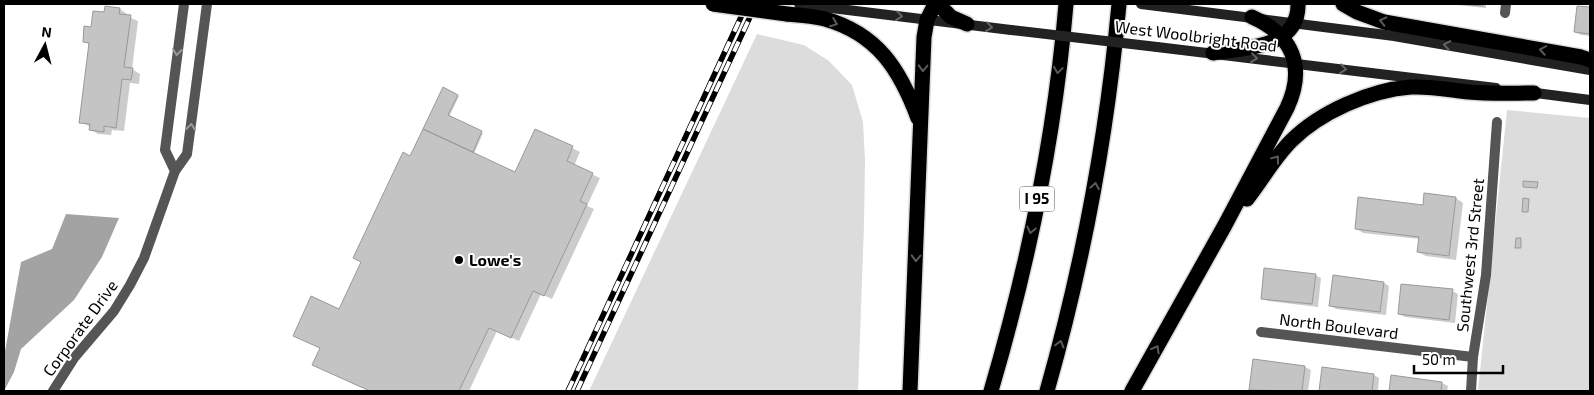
<svg xmlns="http://www.w3.org/2000/svg" width="1594" height="395" font-family="'Exo 2',sans-serif">
<style>
.green{fill:#dcdcdc}
.water{fill:#a3a3a3}
.shadow{fill:#0003}
.building{fill:#c4c4c4;stroke:#999}
.lines{fill:none;stroke-linecap:round;stroke-linejoin:round}
.motorway-casing{stroke:#dbdbdb;stroke-width:18}
.minor{stroke:#555;stroke-width:10}
.secondary{stroke:#222;stroke-width:10}
.motorway{stroke:#000;stroke-width:15}
.rail-casing{stroke:#000;stroke-width:5.5}
.rail{stroke:#fff;stroke-width:4;stroke-dasharray:11;stroke-linecap:butt}
.motorway-bridge-casing{stroke:#dbdbdb;stroke-width:18;stroke-linecap:butt}
.secondary-bridge{stroke:#222;stroke-width:10}
.motorway-bridge{stroke:#000;stroke-width:15}
.oneway{stroke:#646464}
.oneway2{stroke:#595959}
.oneway3{stroke:#999}
.poi-dot{fill:#000;stroke:#fff;stroke-width:2}
.labels{text-anchor:middle;stroke-width:4;stroke-linejoin:round;paint-order:stroke}
.shield{fill:#fff;stroke:#4c4c4c;stroke-width:1}
.shield-label{font-size:15px;font-weight:bold;fill:#000}
.street-label{font-size:16px;fill:#000;stroke:#fff}
.poi-label{font-size:16px;font-weight:bold;fill:#000;stroke:#fff;text-anchor:start}
</style>
<rect width="100%" height="100%" fill="#fff"/>
<path class="green" d="M757,34L804,45L829,61L852,85L863,122L865,161L864,225L858,391H589Z
M1507,110L1590,118V391H1478Z"/>
<path class="water" d="M66,214L119,218L102,257L74,300L21,349L14,372L4,391V357L21,262L52,249Z"/>
<path class="shadow" d="M1447,4H1486V8Z
M1578,7L1590,9V36L1581,35L1575,32Z
M106,8L120,9L127,14V16L138,21L132,69L140,74L139,84L130,83L124,131L112,130L111,135L98,134L90,129L91,127L80,122L90,45L84,41L105,13Z
M443,89L459,96L449,117L483,133L474,154L515,173L536,130L580,152L574,166L600,178L587,206L594,209L552,299L541,294L519,341L497,331L469,391H370L321,369V349Z
M1456,198L1463,203L1456,260L1426,256L1418,252L1420,239L1363,233L1356,228Z
M1315,275L1321,278L1318,307L1268,301L1262,298Z
M1384,283L1389,286L1386,315L1336,309L1330,305Z
M1452,291L1458,294L1455,323L1405,317L1399,314Z
M1254,361L1305,367L1311,370L1308,391H1254L1251,390Z
M1323,368L1374,375L1379,378L1378,391H1320Z
M1392,377L1442,383L1448,386L1447,391H1390Z"/>
<path class="building" d="M1456,4H1483V6Z
M105,6L120,8L119,14L131,15L124,67L133,68L131,80L122,79L116,128L104,126V132L89,130L90,124L79,123L89,43L83,42L84,26L91,27L93,11L104,12Z
M1577,6L1590,7V34L1574,32Z
M443,87L458,95L448,115L482,131L473,152L423,129Z
M423,129L515,172L535,129L573,146L567,161L593,173L580,201L587,204L544,296L533,291L511,338L489,328L459,391H370L312,365L320,348L293,336L311,296L339,309L361,262L353,258L403,152L410,156Z
M1523,181L1538,182L1537,188L1523,187Z
M1424,193L1456,197L1449,256L1417,252L1419,237L1355,229L1358,197L1423,205Z
M1523,198L1529,199L1528,212H1522Z
M1516,238H1521V248H1515Z
M1264,268L1316,274L1312,304L1261,299Z
M1333,275L1384,282L1380,312L1329,306Z
M1401,284L1453,289L1449,320L1398,314Z
M1253,359L1305,366L1302,391L1249,390Z
M1322,367L1374,374L1372,391H1319Z
M1391,375L1442,382L1441,391H1389Z"/>
<g class="lines">
<g class="motorway-casing">
<path id="motorway" d="M938,4L951,17L967,24
M1343,4L1357,12L1384,22L1581,57L1590,60
M787,14C799,15 813,16 825,19C878,34 900,70 918,118
M1213,53C1245,48 1299,48 1298,4
M1247,199C1262,180 1274,158 1291,141C1320,112 1370,90 1411,87C1431,86 1450,90 1469,92C1490,94 1512,93 1534,93
M910,391L924,37L927,20L935,4
M991,391C1028,265 1055,135 1066,4
M1047,391C1083,264 1107,135 1119,4
M1132,391L1225,225L1287,108C1306,67 1293,35 1252,17"/>
</g>
<path class="minor" d="M1505,13L1506,4
M175,171L165,150L184,4
M1261,332L1473,357
M53,391L74,358L114,311L130,285L144,258L175,171L187,154L207,4
M1471,391L1473,357L1486,275L1497,122"/>
<path class="secondary" d="M799,4L1011,30
M1141,4L1394,36L1590,70
M1157,47L1496,88
M1528,92L1590,100"/>
<use href="#motorway" class="motorway"/>
<g class="rail-casing">
<path id="rail" d="M568,391L747,4
M577,391L756,4"/>
</g>
<use href="#rail" class="rail"/>
<g class="motorway-bridge-casing">
<path id="motorway-bridge" d="M713,4L787,14"/>
</g>
<path class="secondary-bridge" d="M1011,30L1157,47"/>
<use href="#motorway-bridge" class="motorway-bridge"/>
</g>
<defs><path id="oneway-chevron" d="M-2-3.5L2.5 0L-2 3.5" fill="none" stroke-width="1.6" stroke-linecap="round" stroke-linejoin="round" transform="scale(1.25)"/></defs>
<g class="oneway">
<use href="#oneway-chevron" transform="translate(899 16) rotate(7)"/>
<use href="#oneway-chevron" transform="translate(989 27) rotate(7)"/>
<use href="#oneway-chevron" transform="translate(1447 45) rotate(-170)"/>
<use href="#oneway-chevron" transform="translate(1254 58) rotate(7)"/>
<use href="#oneway-chevron" transform="translate(1343 69) rotate(7)"/>
</g>
<g class="oneway2">
<use href="#oneway-chevron" transform="translate(1383 21) rotate(-167)"/>
<use href="#oneway-chevron" transform="translate(834 23) rotate(21)"/>
<use href="#oneway-chevron" transform="translate(1543 50) rotate(-170)"/>
<use href="#oneway-chevron" transform="translate(923 68) rotate(92)"/>
<use href="#oneway-chevron" transform="translate(1058 70) rotate(98)"/>
<use href="#oneway-chevron" transform="translate(1276 159) rotate(-53)"/>
<use href="#oneway-chevron" transform="translate(1095 186) rotate(-80)"/>
<use href="#oneway-chevron" transform="translate(1031 230) rotate(102)"/>
<use href="#oneway-chevron" transform="translate(916 258) rotate(92)"/>
<use href="#oneway-chevron" transform="translate(1060 344) rotate(-75)"/>
<use href="#oneway-chevron" transform="translate(1156 349) rotate(-61)"/>
</g>
<g class="oneway3">
<use href="#oneway-chevron" transform="translate(177 52) rotate(97)"/>
<use href="#oneway-chevron" transform="translate(191 127) rotate(-83)"/>
</g>
<circle class="poi-dot" cx="459" cy="260" r="5"/>
<g class="labels">
<rect class="shield" x="1019.5" y="186.5" width="35" height="25" rx="4"/>
<g class="shield-label">
<text x="1037" y="204">I 95</text>
</g>
<g class="street-label">
<text transform="translate(1196 36) rotate(7)" y="6">West Woolbright Road</text>
<text transform="translate(1470 255) rotate(-84)" y="6">Southwest 3rd Street</text>
<text transform="translate(1339 326) rotate(7)" y="6">North Boulevard</text>
<text transform="translate(80 328) rotate(-54)" y="6">Corporate Drive</text>
</g>
<g class="poi-label">
<text x="469" y="266">Lowe's</text>
</g>
</g>
<rect width="1594" height="395" fill="none" stroke="#000000" stroke-width="10"/>
<g transform="translate(45 45) rotate(7)" stroke="#ffffff" stroke-width="4" paint-order="stroke">
<path d="M0-4L9 19L0 12L-9 19Z" fill="#000000"/>
<text y="-8" font-size="14" font-weight="bold" text-anchor="middle" fill="#000000">N</text>
</g>
<path d="M1414 365v8h89v-8" fill="none" stroke="#000000" stroke-width="2.5"/>
<text x="1422" y="365" font-size="15" fill="#000000" stroke="#ffffff" stroke-width="4" paint-order="stroke">50 m</text>
</svg>
